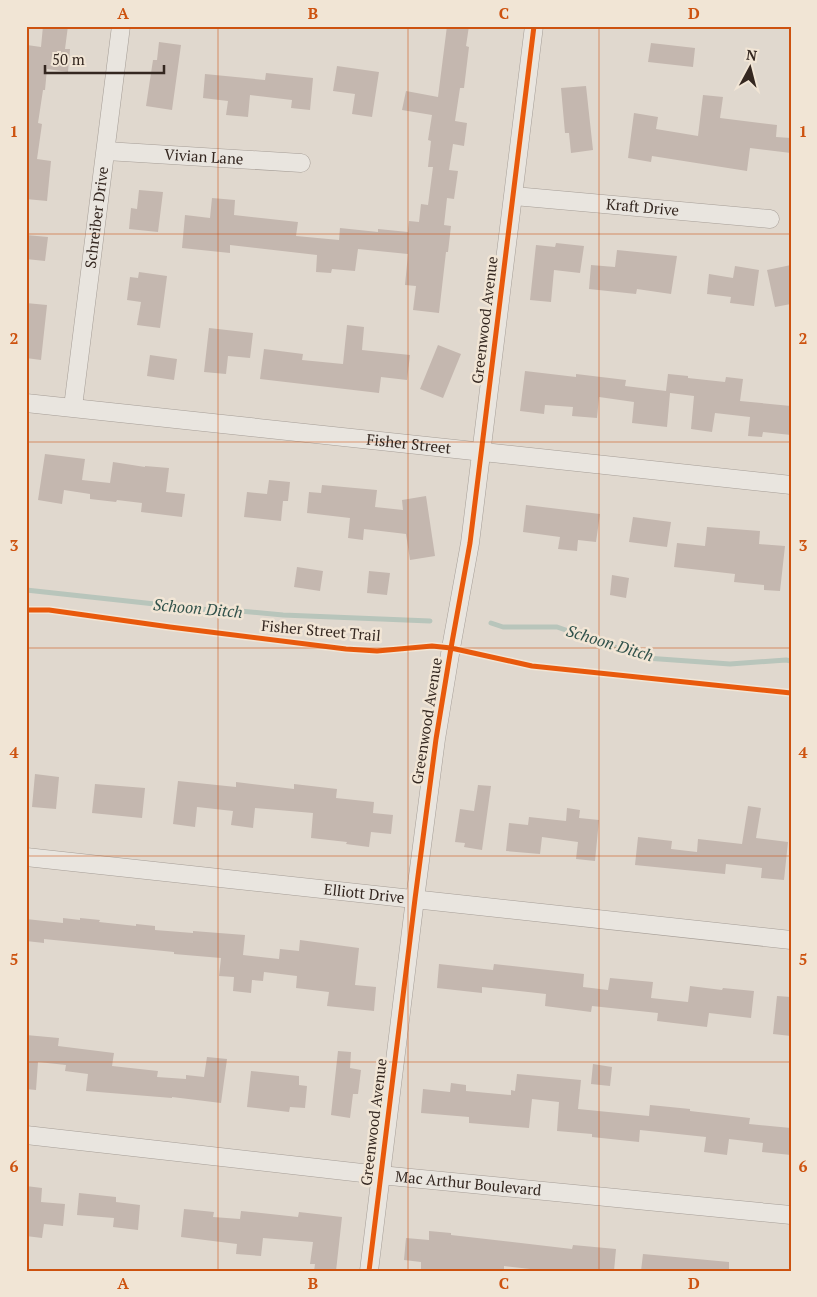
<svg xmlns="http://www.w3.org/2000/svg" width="817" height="1297" font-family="'PT Serif',serif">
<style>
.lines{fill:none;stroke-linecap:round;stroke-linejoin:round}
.stream{stroke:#b8c5bb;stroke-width:5}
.building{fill:#c4b7af}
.minor-casing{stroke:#a69e97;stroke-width:19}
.minor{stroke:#e9e5df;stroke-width:18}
.cycleway-casing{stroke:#f1e5d5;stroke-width:8}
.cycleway{stroke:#e8590c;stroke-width:5}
.grid{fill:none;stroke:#cd520f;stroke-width:1;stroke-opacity:0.55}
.labels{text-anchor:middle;stroke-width:5;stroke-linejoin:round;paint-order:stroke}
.street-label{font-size:15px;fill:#342720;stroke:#f1e5d5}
.water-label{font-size:16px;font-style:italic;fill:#31524b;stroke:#f1e5d5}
.neatline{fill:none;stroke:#cd520f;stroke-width:2}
.grid-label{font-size:16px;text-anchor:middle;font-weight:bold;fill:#cd520f}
</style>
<rect width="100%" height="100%" fill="#e0d8ce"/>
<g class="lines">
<path class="stream" d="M26,590L210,610H229L283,615L430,621
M491,623L503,627H557L646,658L730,664L786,660L791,661"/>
</g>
<path class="building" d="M43,26H68L65,49H70L68,72L47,69L45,90H43L38,123L42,124L37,159L51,161L47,201L26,199V55L27,45L41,47Z
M447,26H469L466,46L469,47L464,88H460L455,121L467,123L464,146L453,144L449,170L458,171L454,199L447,198L444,225L451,226L448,252H446L439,313L413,310L416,286L405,285L408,254L358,249L355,271L332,269L331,273L316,272L317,255L230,245V253L182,248L185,215L210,218L212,198L235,200L234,215L298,222L296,236L339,240L340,228L378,232V229L408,232L409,221L419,222L421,204L428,205L433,167H428L431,141L428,140L432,115L402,110L406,91L438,97Z
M159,42L181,45L172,110L146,106L153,60H157Z
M651,43L695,48L693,67L648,62Z
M337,66L379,72L372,117L352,114L355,94L333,91Z
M266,73L313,78L310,110L291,108L292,100L250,95L248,117L226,115L228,101L203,98L205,74L265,80Z
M586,86L593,150L571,153L569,133H565L561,88Z
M703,95L723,97L720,118L777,125L776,137L791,138V153L750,148L747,171L652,156L651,162L628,158L634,113L658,117L656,129L698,136Z
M139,190L163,192L158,232L129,229L131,208L137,209Z
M26,235L48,237L45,261L26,259Z
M556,243L584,246L580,273L554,270L551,302L530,300L536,245L555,247Z
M617,250L677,256L671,294L637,289L636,294L589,289L591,265L615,267Z
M791,265V304L775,307L767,270Z
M735,266L759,270L754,306L730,303L731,297L707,294L709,274L733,278Z
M139,272L167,276L160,328L137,325L141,302L127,300L130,277L138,278Z
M26,303L47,305L41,360L26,358Z
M347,325L364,327L362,350L410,355L407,380L381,377L379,393L260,379L264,349L303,354L302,360L343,364Z
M209,328L253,333L250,358L228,356L226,374L204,372Z
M438,345L461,354L443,398L420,389Z
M150,355L177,359L174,380L147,376Z
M525,371L576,377V374L626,380L625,386L666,391L668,374L688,376V378L725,382L726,377L743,379L740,401L791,406V435L763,432L762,437L748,436L750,417L715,413L712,432L691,429L694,396L670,393L667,427L632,423L634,402L599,397L597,418L572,416L573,407L545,405L544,414L520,411Z
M45,454L85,459L82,480L110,483L113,462L145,467V466L169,468L166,492L185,494L182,517L141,512L142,503L117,500L116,502L90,499V494L64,490L62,504L38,500Z
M269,480L290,482L288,501H283L281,521L244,517L247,492L267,494Z
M322,485L377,490L375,507L403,510L402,500L426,496L435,556L410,560L406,534L364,529L363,540L348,538L350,518L307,513L309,492L321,493Z
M526,505L600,514L596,542L578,540L577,551L558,549L560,537L523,532Z
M633,517L671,522L667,547L629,542Z
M707,527L760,531L759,544L785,546L780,591L764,590V585L734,582L735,574L674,567L677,543L705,546Z
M297,567L323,571L320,591L294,587Z
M369,571L390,573L387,595L367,593Z
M612,575L629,578L626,598L610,595Z
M35,774L59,777L56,809L32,807Z
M178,781L236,787V782L294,789V784L337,789L336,798L374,802L373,813L393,815L391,834L371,832L369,847L346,844L347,842L311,838L313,813L255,808L253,828L231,825L233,811L197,807L195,827L173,824Z
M95,784L145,788L142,818L92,813Z
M478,785L491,786L482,850L464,847L465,843L455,842L460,809L474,811Z
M748,806L761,808L756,838L788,842L784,880L761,878L762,868L726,864L725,874L635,865L638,837L672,841L671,849L697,852L698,839L742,844Z
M567,808L580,810L579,818L599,820L595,861L576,859L578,842L542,837L540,854L506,851L509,823L528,825L529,817L566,821Z
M63,918L80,920V918L100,920L99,922L136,926V924L155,926V930L193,933V931L245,935L243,955L279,959L280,949L299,951L300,940L359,948L355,985L376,987L374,1011L327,1006L329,992L296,988L297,976L264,972L263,981L252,980L251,993L233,991L234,977L219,976L221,958L174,954V952L44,939V943L26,941V919L63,923Z
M439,964L493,970L494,964L584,974L583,987L608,990L610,978L653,982L651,998L688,1002L690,986L722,990L723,988L754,991L751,1018L709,1013L707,1027L657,1021L658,1013L592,1006L591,1012L545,1006L546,994L482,987V993L437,988Z
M777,996L791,997V1036L773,1034Z
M26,1035L59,1038L58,1046L114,1053L112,1066L158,1071L157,1077L186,1079V1075L204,1077L207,1057L227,1059L221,1103L172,1097V1098L86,1091L88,1074L65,1071L66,1065L38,1062L36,1090L26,1089Z
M338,1051L351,1052L350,1068L361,1070L358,1094H353L350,1118L331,1115Z
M593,1064L612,1067L610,1086L591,1084Z
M251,1071L299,1076V1085L307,1086L305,1108L290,1107L289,1112L247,1107Z
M517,1074L581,1080L578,1109L649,1116L650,1105L690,1109V1111L750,1118L749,1124L791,1128V1155L762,1152L763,1143L729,1139L727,1155L704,1152L706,1137L640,1130L639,1142L592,1137V1134L557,1131L559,1102L532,1099L529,1128L469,1123V1117L421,1113L423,1089L450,1092L451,1083L466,1085V1091L511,1095V1090L515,1091Z
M26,1186L42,1188L41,1202L65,1204L63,1226L44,1224L42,1238L26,1236Z
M79,1193L116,1197V1202L140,1205L138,1230L113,1227L114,1218L77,1215Z
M184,1209L214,1212L213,1217L240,1219L241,1211L298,1217L299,1212L342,1217L336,1271H314L315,1264H310L313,1242L263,1238L261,1256L236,1254L237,1244L181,1237Z
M429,1231L451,1233V1235L572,1249L573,1245L616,1249L614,1271H548L504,1266V1271L472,1269L471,1271L421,1270V1262L404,1260L406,1238L429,1240Z
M643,1254L729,1262V1271H641Z"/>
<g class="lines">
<g class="minor-casing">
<g id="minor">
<path id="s1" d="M106,151L301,163"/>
<path id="s2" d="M514,196L770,219"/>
<path id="s3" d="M26,403L791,485"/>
<path id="s4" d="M73,407L121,26"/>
<path id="s5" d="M26,857L791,940"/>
<path id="s6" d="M26,1135L380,1175L791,1215"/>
<path d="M369,1271L415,899L436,739L451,648L470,543L534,26"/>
</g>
</g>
<use href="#minor" class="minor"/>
<g class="cycleway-casing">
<path id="cycleway" d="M26,610H49L170,627L346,649L377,651L432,646L451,648L532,666L791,693
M369,1271L415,899L436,739L451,648L470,543L534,26"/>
</g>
<use href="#cycleway" class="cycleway"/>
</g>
<path class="grid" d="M218,26V1271M408,26V1271M599,26V1271M26,234H791M26,442H791M26,648H791M26,856H791M26,1062H791"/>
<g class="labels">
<g class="street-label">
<text dy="5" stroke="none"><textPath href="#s1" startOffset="98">Vivian Lane</textPath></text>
<text dy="5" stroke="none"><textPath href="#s2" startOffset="129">Kraft Drive</textPath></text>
<text dy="5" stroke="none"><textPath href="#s4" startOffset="191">Schreiber Drive</textPath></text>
<text transform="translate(485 320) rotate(-83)" y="5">Greenwood Avenue</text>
<text dy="5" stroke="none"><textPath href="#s3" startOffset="385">Fisher Street</textPath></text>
<text transform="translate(321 631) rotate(5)" y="5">Fisher Street Trail</text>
<text transform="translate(427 721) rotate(-81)" y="5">Greenwood Avenue</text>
<text dy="5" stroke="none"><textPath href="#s5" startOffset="340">Elliott Drive</textPath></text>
<text transform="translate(374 1122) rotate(-83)" y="5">Greenwood Avenue</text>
<text dy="5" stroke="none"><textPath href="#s6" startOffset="445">Mac Arthur Boulevard</textPath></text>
</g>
<g class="water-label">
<text transform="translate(198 608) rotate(5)" y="6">Schoon Ditch</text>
<text transform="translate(610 643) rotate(17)" y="6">Schoon Ditch</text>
</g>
</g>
<rect width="817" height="1297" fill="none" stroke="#f1e5d5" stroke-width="55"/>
<g transform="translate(750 68) rotate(7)" stroke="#f1e5d5" stroke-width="4" paint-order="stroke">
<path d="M0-4L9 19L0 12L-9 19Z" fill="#342720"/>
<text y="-8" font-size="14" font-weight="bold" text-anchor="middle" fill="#342720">N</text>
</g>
<path d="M45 65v8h119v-8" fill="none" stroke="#342720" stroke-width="2.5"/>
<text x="52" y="65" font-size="15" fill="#342720" stroke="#f1e5d5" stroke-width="4" paint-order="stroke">50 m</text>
<rect x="28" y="28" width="762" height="1242" class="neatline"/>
<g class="grid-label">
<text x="123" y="19">A</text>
<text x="313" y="19">B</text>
<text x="504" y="19">C</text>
<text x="694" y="19">D</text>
<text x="14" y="137">1</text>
<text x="803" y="137">1</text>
<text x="14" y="344">2</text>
<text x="803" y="344">2</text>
<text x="14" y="551">3</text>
<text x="803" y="551">3</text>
<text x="14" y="758">4</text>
<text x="803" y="758">4</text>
<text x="14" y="965">5</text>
<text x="803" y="965">5</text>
<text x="14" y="1172">6</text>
<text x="803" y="1172">6</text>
<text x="123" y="1289">A</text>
<text x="313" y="1289">B</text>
<text x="504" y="1289">C</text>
<text x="694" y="1289">D</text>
</g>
</svg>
